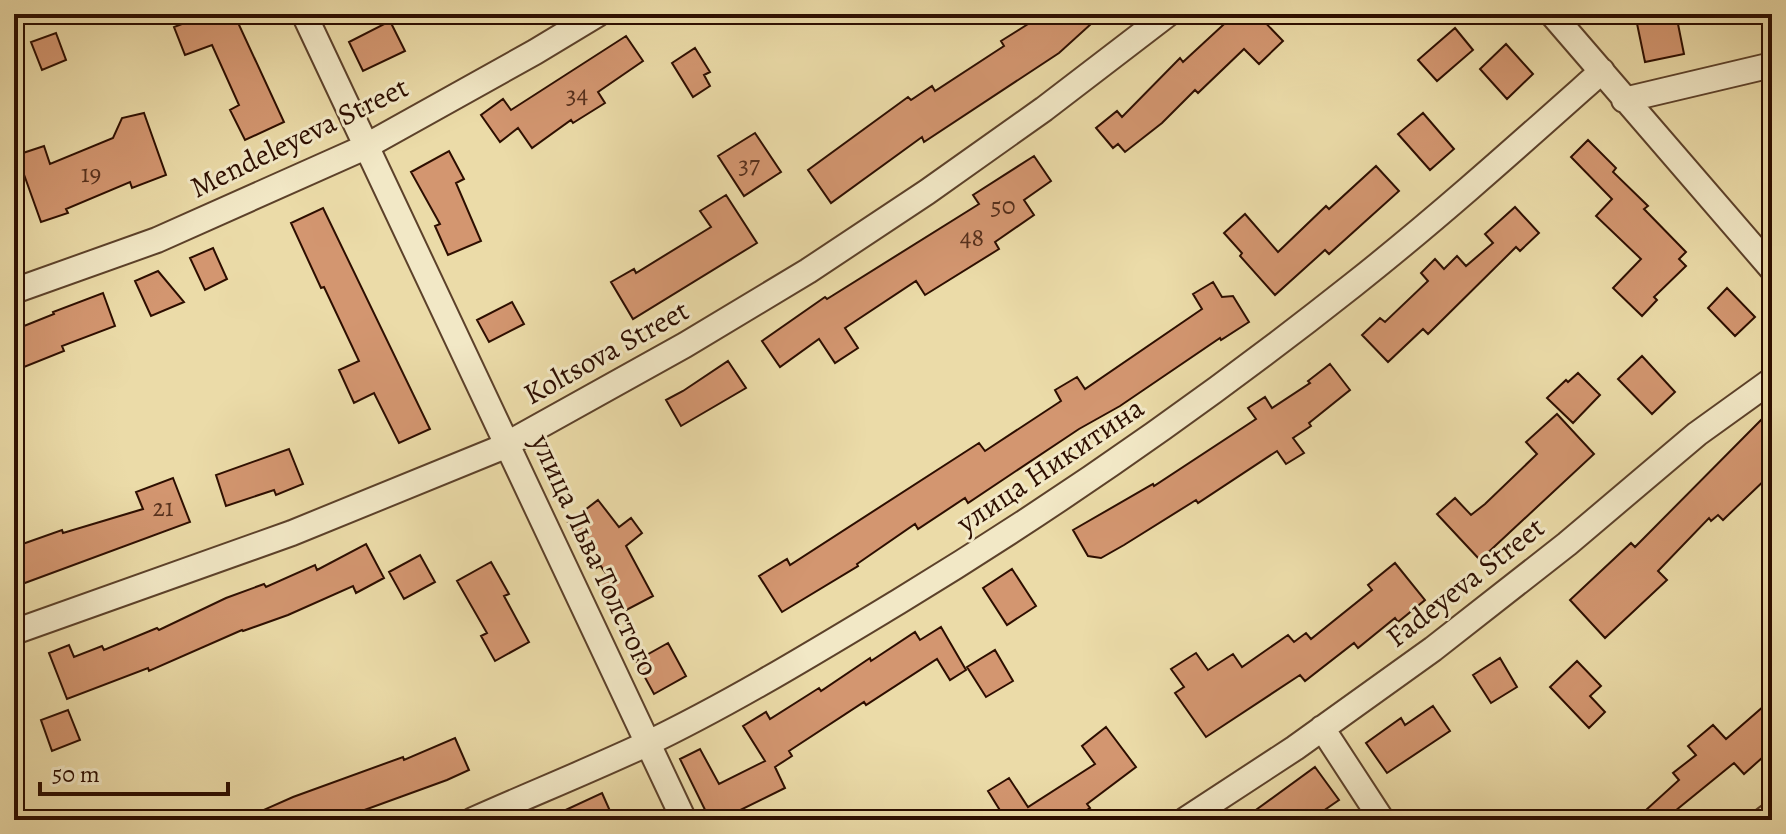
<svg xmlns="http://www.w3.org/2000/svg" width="1786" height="834" font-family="Alegreya,serif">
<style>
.building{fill:#d39670;stroke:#2d0e00;stroke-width:2}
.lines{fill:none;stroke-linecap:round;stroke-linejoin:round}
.street-casing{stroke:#5c412a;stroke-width:28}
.street{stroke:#f2e8c6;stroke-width:24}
.labels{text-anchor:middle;stroke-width:6;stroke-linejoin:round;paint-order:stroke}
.number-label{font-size:26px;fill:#56301c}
.street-label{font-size:30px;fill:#2d0e00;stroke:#f2e8c6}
</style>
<rect width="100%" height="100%" fill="#ebdba8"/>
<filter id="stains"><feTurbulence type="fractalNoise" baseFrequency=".0025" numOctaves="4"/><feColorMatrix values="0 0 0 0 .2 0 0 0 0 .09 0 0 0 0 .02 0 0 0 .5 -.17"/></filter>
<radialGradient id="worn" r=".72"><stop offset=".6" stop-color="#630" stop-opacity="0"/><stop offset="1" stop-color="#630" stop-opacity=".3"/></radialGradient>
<path class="building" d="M208,14H234L284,122L245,140L230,110L239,105L212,45L185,55L174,27Z
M1044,14H1102L1059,53L924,142L922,137L831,203L808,170L908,97L911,100L932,86L935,91L1004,46L1001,41Z
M1235,14H1257L1283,41L1259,64L1244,49L1198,93L1195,90L1162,123L1125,152L1118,144L1113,148L1096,128L1117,111L1122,117L1180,58L1183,62Z
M1635,14H1676L1684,54L1645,62Z
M390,21L405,51L363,71L349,42Z
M1455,28L1473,50L1437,81L1418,60Z
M56,33L66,60L42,70L31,42Z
M626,36L643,61L598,92L605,103L573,123L571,120L532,148L518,128L500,142L481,115L503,99L511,110Z
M1506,44L1533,74L1507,99L1480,69Z
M695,48L710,72L704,75L710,86L693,97L672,63Z
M144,113L166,175L132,188L130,182L66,209L68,213L41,222L17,155L44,146L50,164L113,138L122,118Z
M1423,113L1454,149L1430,170L1398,134Z
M755,133L781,172L744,196L718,156Z
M1588,140L1616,168L1613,172L1648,206L1644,209L1686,252L1679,259L1686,266L1654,297L1657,300L1642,316L1613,288L1641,259L1596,216L1612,199L1571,157Z
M449,151L464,179L456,183L481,241L448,255L435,226L440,224L411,172Z
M1034,156L1051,181L1024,200L1034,215L995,242L999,249L925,295L916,281L845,328L858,348L835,363L819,339L780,367L762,341L825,297L827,299L979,204L973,195Z
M1376,166L1399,191L1329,254L1325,250L1275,295L1240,256L1242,253L1224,233L1245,214L1278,252L1326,206L1329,209Z
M726,195L757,243L633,319L611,282L634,269L636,273L711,227L700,211Z
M1515,207L1539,233L1520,251L1516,247L1428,334L1423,329L1388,362L1362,335L1380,318L1385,322L1428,281L1421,273L1435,259L1444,269L1457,256L1466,266L1493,243L1485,234Z
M323,208L430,429L399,443L374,393L354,403L339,370L359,361L324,287L321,288L291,223Z
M213,248L227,279L205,290L190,258Z
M158,271L184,302L151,316L135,281Z
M1213,282L1222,297L1233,296L1249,322L1221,340L1220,338L1120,406L1079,429L968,503L965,498L918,529L915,524L857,564L858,566L782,612L759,576L787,559L790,565L979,443L985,451L1061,401L1055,390L1077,377L1085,389L1202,309L1193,294Z
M1727,288L1755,317L1735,336L1708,308Z
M103,293L115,326L62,346L64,351L14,371V330L54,314L53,312Z
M512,302L524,324L489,342L477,320Z
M1642,356L1675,392L1652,414L1618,379Z
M728,361L746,388L681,426L666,400L683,391Z
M1330,364L1350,390L1309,423L1311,426L1293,438L1304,453L1286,464L1277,451L1198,503L1196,500L1124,545L1101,558L1088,556L1073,530L1153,484L1154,486L1256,419L1248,408L1265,397L1272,408L1310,383L1308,381Z
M1578,373L1600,395L1573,423L1547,398L1566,380L1568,382Z
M1557,414L1594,454L1480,560L1437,514L1455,498L1471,515L1485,504L1537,454L1526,442Z
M1762,419L1772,430V473L1723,520L1718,515L1711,521L1709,518L1658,571L1667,580L1605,638L1570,600L1631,543L1635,547Z
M289,449L303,484L276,495L274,490L226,506L216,475Z
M173,478L190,522L14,587V547L62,530L63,533L143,509L136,492Z
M598,500L619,527L631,518L642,533L626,546L653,596L615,616L598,583L609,578L600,565L596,568L585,553L588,550L568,523Z
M366,544L384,578L356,593L353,586L288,615L243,631L242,630L149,671L148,668L67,699L49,653L69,645L74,657L102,646L104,650L157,628L159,630L226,598L264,584L266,587L315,565L317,570Z
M420,555L435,582L404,599L389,572Z
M491,562L509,594L504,596L529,642L495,661L481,636L487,633L457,581Z
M1395,563L1425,600L1398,622L1395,618L1358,648L1354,643L1305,681L1300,675L1206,737L1175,693L1184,687L1171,669L1196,653L1208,670L1233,654L1242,667L1288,635L1294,642L1306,633L1311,639L1372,590L1368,585Z
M1012,569L1036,606L1007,625L983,588Z
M941,627L966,670L950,680L937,659L866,705L864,702L789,751L792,756L775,767L785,788L720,820H710L680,759L700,749L719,784L765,761L743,726L766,712L770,719L819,688L821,691L870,658L871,661L915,632L920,640Z
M668,643L686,676L654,694L636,661Z
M995,650L1013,681L986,697L967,667Z
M1500,658L1517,687L1491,703L1473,675Z
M1577,661L1601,686L1590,696L1605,712L1589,728L1550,687Z
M1772,699V749L1744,774L1734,763L1664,820H1635L1679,780L1673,773L1696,755L1688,746L1713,725L1726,739Z
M1433,706L1450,731L1387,773L1366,743L1401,718L1405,725Z
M68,710L80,740L52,751L41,720Z
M1106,727L1136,767L1087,804L1090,808L1070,820H1006L988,791L1009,778L1028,807L1095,764L1082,746Z
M455,738L469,770L447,780L337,820H241L293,797L403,757L404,760Z
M1315,767L1339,800L1310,820H1242Z
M602,793L614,820H544Z"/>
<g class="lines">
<g class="street-casing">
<path id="street" d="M304,14L684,820
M1552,14L1772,269
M1624,100L1772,65
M14,291L157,240L361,149L535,52L598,14
M14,632L292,533L498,449L685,345L808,271L927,192L1044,109L1168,14
M1322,728L1382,820
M473,820C529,795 586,772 642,746C730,704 815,652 898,602C1056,506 1208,400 1353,285C1439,217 1520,144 1602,71
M1185,820L1295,748L1433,649L1567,544L1697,434L1772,380
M1764,820L1772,814"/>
</g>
<use href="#street" class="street"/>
</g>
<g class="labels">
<g class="number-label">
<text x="577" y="103">34</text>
<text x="749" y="173">37</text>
<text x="91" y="182">19</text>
<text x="1003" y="214">50</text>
<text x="972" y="246">48</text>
<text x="163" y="516">21</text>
</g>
<g class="street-label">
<text transform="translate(299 137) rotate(-26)" y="10">Mendeleyeva Street</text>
<text transform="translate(606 352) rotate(-29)" y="10">Koltsova Street</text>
<text transform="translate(1050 465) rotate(-34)" y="10">улица Никитина</text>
<text transform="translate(595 555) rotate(65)" y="10">улица Льва Толстого</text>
<text transform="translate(1465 582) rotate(-38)" y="10">Fadeyeva Street</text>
</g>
</g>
<rect width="1786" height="834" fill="none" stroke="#ebdba8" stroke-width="48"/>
<rect x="16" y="16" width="1754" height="802" fill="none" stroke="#2d0e00" stroke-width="4"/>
<rect x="24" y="24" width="1738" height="786" fill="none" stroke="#2d0e00" stroke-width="2"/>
<path d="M40 782v12h188v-12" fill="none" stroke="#2d0e00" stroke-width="4"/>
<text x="52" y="782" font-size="24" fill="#2d0e00" stroke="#f2e8c6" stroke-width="6" paint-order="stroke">50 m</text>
<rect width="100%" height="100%" filter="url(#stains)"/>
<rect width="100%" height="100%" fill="url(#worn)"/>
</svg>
